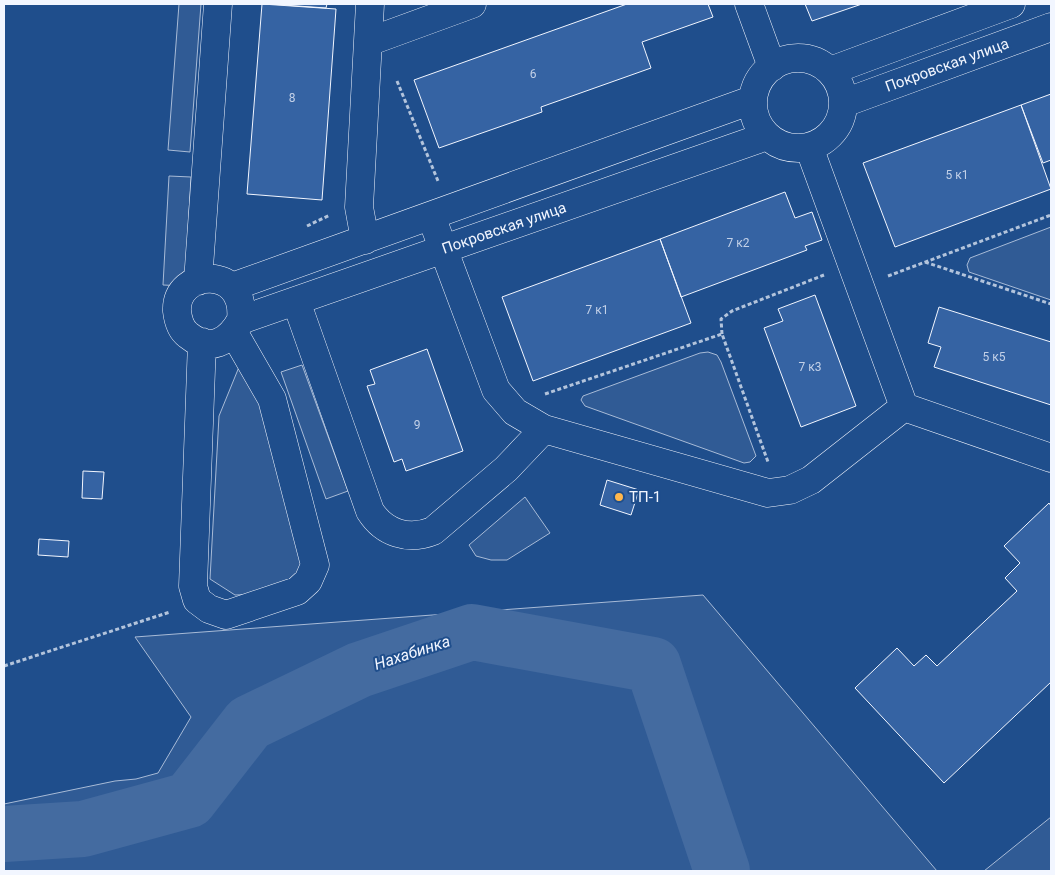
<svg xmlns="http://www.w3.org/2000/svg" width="1055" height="875" font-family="Roboto,sans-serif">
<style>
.built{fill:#305b95;stroke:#a8bbd7}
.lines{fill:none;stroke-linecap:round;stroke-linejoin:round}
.river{stroke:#446ba0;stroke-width:56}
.building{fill:#3563a3;stroke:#f2f6ff}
.minor-casing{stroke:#f2f6ff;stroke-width:29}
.path{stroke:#b3c4dc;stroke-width:3;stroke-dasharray:4 2.5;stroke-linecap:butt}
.minor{stroke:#1f4e8c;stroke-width:28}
.poi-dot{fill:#ffb74d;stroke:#1f4e8c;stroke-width:2}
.labels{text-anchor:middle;stroke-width:4;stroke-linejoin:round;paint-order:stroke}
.number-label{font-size:12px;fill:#c3d1e8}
.street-label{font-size:15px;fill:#f2f6ff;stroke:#1f4e8c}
.poi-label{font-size:15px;fill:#f2f6ff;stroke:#1f4e8c;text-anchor:start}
.water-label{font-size:16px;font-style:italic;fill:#f2f6ff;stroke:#1f4e8c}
</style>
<rect width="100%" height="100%" fill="#1f4e8c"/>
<path class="built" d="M179,4H201L190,152L168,150Z
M169,176L191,177L185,286L163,285Z
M1051,227V300L969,272L967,265L970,258Z
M708,352L717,355L721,362L756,456L750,462L744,463L585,406L581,400L583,396L700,353Z
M302,365L348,491L326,499L281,372Z
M239,367L270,415L305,557L293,586L263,594L235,595L210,579L219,416Z
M525,497L550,533L507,560H491L476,556L469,545Z
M703,595L937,871H4V804L115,781L136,779L158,773L191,717L135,637Z
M1051,817V871H984Z"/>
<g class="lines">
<path class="river" d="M4,834L83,829L189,800L249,723L359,670L472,632L653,665L722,871"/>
</g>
<path class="building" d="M262,4L336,9L322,200L247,194Z
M269,4H327L326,8Z
M627,4H708L713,17L642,42L651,68L541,107L542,112L439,148L414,80Z
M805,4H862L812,21Z
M1051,94V160L1043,163L1021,105Z
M1021,105L1051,189L895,247L863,163Z
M785,192L795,218L812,212L822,240L805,246L807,250L681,297L660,239Z
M660,239L691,323L533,381L502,297Z
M815,295L856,406L801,427L764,328L783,321L778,309Z
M939,307L1051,342V405L934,367L941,347L928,343Z
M427,349L463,451L406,471L402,459L394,462L367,386L375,384L370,370Z
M83,471L104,472L102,499L82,498Z
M607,480L639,490L631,515L600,505Z
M1049,503L1051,506V682L944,783L855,688L897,648L914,666L926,655L937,666L1017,591L1005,578L1020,563L1004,546Z
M39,539L69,541L68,557L38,555Z"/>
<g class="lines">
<g class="minor-casing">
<path id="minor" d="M749,4L772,67
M368,42L472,4
M753 103a45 45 0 1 1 90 0a45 45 0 1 1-90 0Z
M830,71L1011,4
M844,103L1051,27
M431,216L496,390L515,412L544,429L768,493L790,490L811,480L904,407L809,147
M365,240L359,207L370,4
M198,281L218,4
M232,287L752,100
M296,301L370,511C384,533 408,541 433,531L506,469L544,429
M241,320C247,264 175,269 177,311C178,320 180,329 188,335C210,353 229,342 241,320L767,136
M202,342L193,586L197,600L209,609L226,615L297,591L308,581L315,565L272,399L234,333
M904,407L1051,458"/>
</g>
<path class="path" d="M397,81L438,181
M307,226L330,215
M925,262L1051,304
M888,276L1051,215
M722,334L721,319L732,311L824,275
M545,394L722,334L768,462
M4,666L170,612"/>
<use href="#minor" class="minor"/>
</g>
<circle class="poi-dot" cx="619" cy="497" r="5"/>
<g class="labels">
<g class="number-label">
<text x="533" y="78">6</text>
<text x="292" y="102">8</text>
<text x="957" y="179">5 к1</text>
<text x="738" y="247">7 к2</text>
<text x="597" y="314">7 к1</text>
<text x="994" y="361">5 к5</text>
<text x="810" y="371">7 к3</text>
<text x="417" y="429">9</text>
</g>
<g class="street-label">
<text transform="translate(947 65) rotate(-20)" y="5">Покровская улица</text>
<text transform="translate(504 228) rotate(-19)" y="5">Покровская улица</text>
</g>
<g class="poi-label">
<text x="629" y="502">ТП-1</text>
</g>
<g class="water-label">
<text transform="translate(412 652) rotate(-18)" y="6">Нахабинка</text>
</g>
</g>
<rect width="1055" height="875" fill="none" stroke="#f2f6ff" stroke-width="10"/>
</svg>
